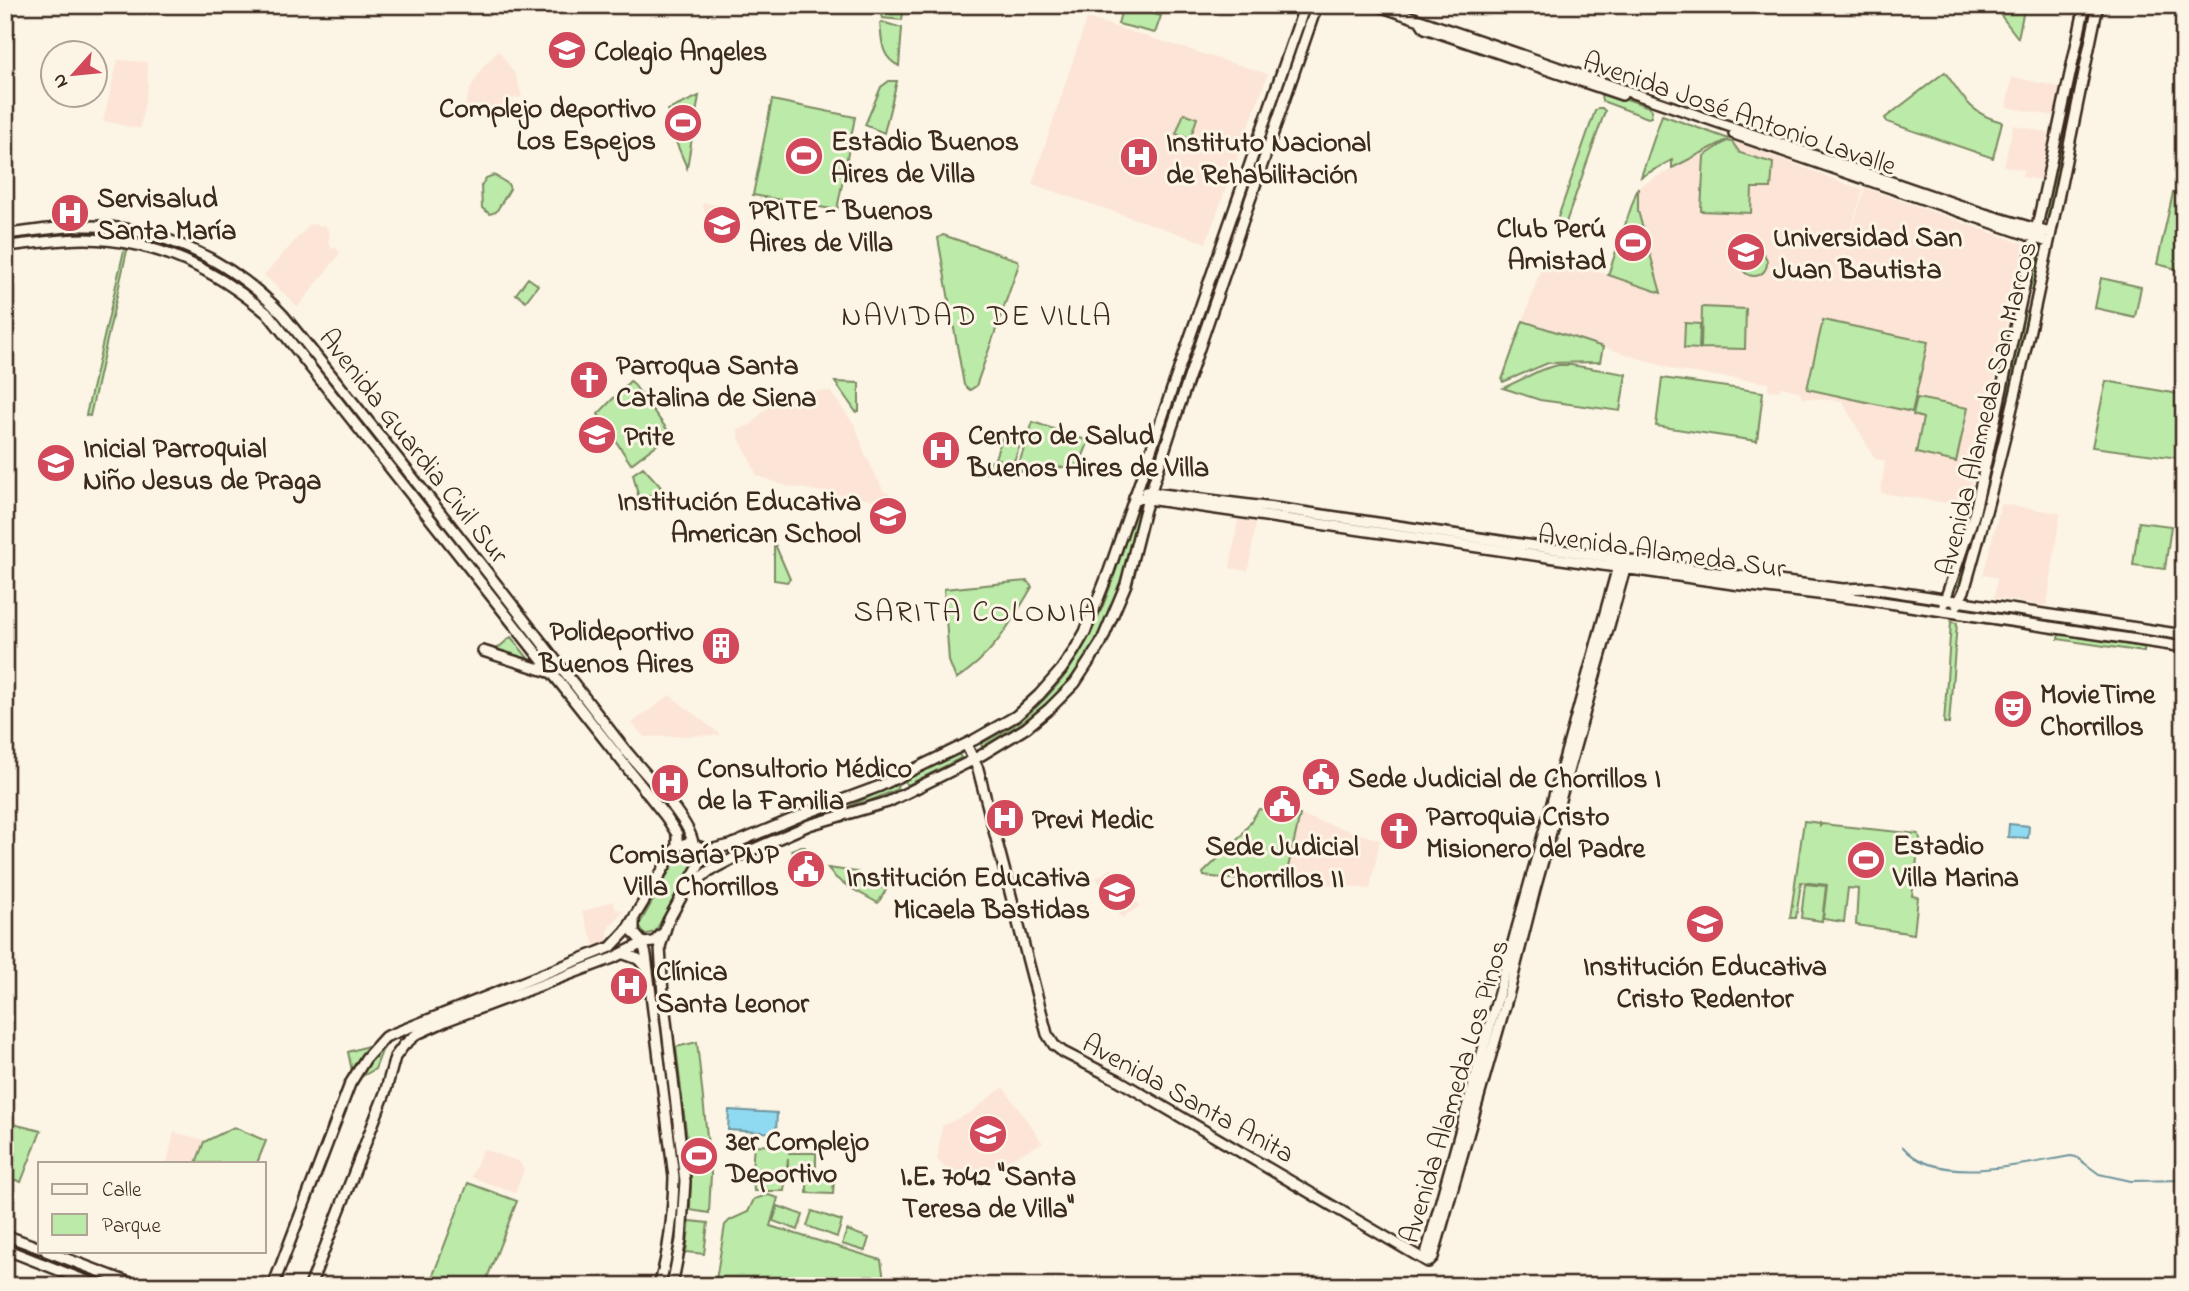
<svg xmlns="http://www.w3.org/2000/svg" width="2189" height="1291" font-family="'Indie Flower',sans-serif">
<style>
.built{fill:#fce5d7}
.green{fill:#bceaa8;stroke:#7c8a63;stroke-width:2}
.water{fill:#90daf1;stroke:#6e949d;stroke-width:2}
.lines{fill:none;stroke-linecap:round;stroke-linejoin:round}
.stream{stroke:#6e949d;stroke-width:2}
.major-casing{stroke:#3b2a1e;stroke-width:14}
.major{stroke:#fcf5e5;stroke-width:9}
.labels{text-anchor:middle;stroke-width:6;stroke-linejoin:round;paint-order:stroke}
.poi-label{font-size:28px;font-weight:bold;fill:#3b2a1e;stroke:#fcf5e5;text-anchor:start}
.street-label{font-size:28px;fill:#3b2a1e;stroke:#fcf5e5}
.neighbourhood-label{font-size:30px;letter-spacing:2px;fill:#3b2a1e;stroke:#fcf5e5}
</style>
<rect width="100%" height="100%" fill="#fcf5e5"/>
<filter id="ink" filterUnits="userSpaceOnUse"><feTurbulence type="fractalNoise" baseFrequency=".0143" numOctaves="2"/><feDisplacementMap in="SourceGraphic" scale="14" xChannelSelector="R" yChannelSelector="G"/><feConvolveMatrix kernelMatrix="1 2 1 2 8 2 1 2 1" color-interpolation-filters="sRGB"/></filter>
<g filter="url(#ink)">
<path class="built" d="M1087,18L1268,74L1206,243L1032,184Z
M499,51L516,76L522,97L503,100L504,108L462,115L470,89L483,66Z
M118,60L147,62L148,85L140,129L103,121Z
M2012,77L2060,87L2054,116L2006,107Z
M2013,125L2049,133L2040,180L2022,177L2023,170L2004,166Z
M1729,139L1863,190L1833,286L1865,188L2024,244L2020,266L2015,270L2006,309L2009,311L1967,506L1881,493L1885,461L1875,459L1842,401L1803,398L1798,391L1780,387L1779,391L1768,390V383L1678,371L1523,321L1546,253L1660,293L1638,211V187Z
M706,203L731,208L729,216L736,218L730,243L725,247L720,246L713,231L702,204Z
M310,224L326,226L330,236L328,241L332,249L335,246L340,254L298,307L264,275Z
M830,391L856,427L865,454L883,490L904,503V505L786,486L757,476L738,435V430L752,424L774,399L781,395L789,392Z
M2001,504L2060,513L2047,606L1994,598L1997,578L1983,575Z
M1238,520L1256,523L1248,571L1230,568Z
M670,695L721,735L644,737L632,723Z
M1300,815L1380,840L1370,889L1285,880Z
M1112,868L1140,906L1122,918L1096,878Z
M612,901L617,910L621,909L623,912L609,927L607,942L595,947L582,912Z
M1003,1087L1043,1143L955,1186L945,1168L937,1159L942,1126L971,1112Z
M174,1132L204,1140L196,1163H167Z
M483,1149L520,1162L524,1170L515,1193L471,1177Z"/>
<path class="green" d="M884,5H904L902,20L882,18Z
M1123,5L1161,16L1155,33L1118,24Z
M1993,5H2025L2018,38Z
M2088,5H2095L2049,220H2043Z
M882,22L902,28L899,66C881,57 882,42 880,23Z
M1945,72C1963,97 1970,114 2002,122L1993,158L1887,122L1885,118Z
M889,81H897L884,133L865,125L881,87Z
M1607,92L1649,107L1652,110L1651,117L1648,118L1602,101L1601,95Z
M699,96L687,168L676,142L668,110Z
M772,100L855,117L837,210L753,195Z
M1598,108H1602L1605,111L1565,225L1558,230L1555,226L1595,111Z
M1184,113L1197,118L1190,139L1176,134Z
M1662,115L1729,139L1672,168V160L1641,177Z
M1727,141L1732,142L1740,153L1773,163L1771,188H1752L1751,213L1701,211L1704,156Z
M494,175L508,184L510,189L496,212L490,214L482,208L481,186L486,178Z
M1638,187V211L1661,293L1608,275Z
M2173,193L2184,195V271L2157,264Z
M77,229L119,233L118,237L77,233L5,241V237Z
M137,235L209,261L207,265L137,240Z
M943,235L1017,260L1019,264L976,386L970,390L964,385L938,238Z
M125,246H128L90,416L86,415Z
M2036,247L2042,248L2033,291L2027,289Z
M1741 263a13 13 0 1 1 26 0a13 13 0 1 1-26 0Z
M215,264L237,279L276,312L416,486L411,489L254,298L212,269Z
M528,278L538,285L526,301L516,294Z
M2101,278L2141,287L2135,317L2095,308Z
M1702,307L1746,309L1745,349L1701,348Z
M2021,311L2028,312L1985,506L1979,505Z
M1823,320L1928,342L1912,412L1807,389Z
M1523,321L1603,347L1600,362L1548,363L1503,382L1502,380Z
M1685,323L1700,324L1699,349L1684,348Z
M1558,365H1571L1626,374L1620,411L1540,400L1503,388L1541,370Z
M1662,378L1763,392L1757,441L1656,426Z
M630,381L632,382L669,432L667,437L631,464L598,414Z
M2106,381L2184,395V433L2178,458L2092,447Z
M835,382L859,383V411L856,412Z
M1917,398L1968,408L1956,462L1916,453L1923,418L1913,415Z
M1033,422L1089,441L1080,463L1073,466L1016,472Z
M1004,432L1022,439L1013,464L995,458Z
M990,461L1015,469L986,473Z
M643,467L661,487L644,500L639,499L633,474Z
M1136,509L1141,510C1122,581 1103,654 1045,705C1026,722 1004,734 982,747L981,744C997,735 1013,727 1027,715C1092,662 1111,585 1136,509Z
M2139,522L2171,526L2165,569L2133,565Z
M1972,529L1978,531L1961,587L1955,586Z
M774,542L790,579L787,582L774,580Z
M1634,564L1871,591L1936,601L1935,604L1871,595L1843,597L1634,567Z
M1027,581L1032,587C1010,624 993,656 956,679L949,661L944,589Z
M1980,608L2184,638V642L1980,611Z
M1951,622L1957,623L1949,724L1944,723Z
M2059,634L2144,647V652L2058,639Z
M511,637L528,658L498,653V648Z
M959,754L961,758L908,785L906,784L905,779Z
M894,785H898L896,790L854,807L846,808Z
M1259,809L1300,815L1284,885L1204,876L1203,873L1241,836Z
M1804,821L1820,823V826L1822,824L1918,834L1920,837L1912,896L1918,897L1914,934L1856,925L1858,889L1848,888L1844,922L1823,919L1827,885L1801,882L1796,918H1790Z
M801,846L805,847L813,860L801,867L791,850Z
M684,851L691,854L694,863L655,932L644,935L639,925L679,854Z
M828,868L857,872L849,887L836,878Z
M859,874L886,890L878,903L851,888Z
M1805,884L1826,886L1822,921L1801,918Z
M391,1039L382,1051L375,1069L361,1077L359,1074Z
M697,1042L711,1174L709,1213L690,1210L691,1173L676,1047Z
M377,1043L353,1076L348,1052Z
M5,1122L41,1131L21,1182L5,1176Z
M234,1127L266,1141L257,1163H196L204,1142Z
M754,1145L789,1146V1153H816V1172H788V1159L784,1191H754L752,1169Z
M807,1178L834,1179L833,1194L807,1193Z
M468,1183L517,1201L484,1286H429Z
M768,1195L778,1198L770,1226L881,1260L885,1286H715L725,1225L730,1220L748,1212L754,1199Z
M778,1206L803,1215L798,1230L773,1221Z
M812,1211L842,1221L837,1237L807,1226Z
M690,1221L708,1223L704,1254L686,1252Z
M847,1230L869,1238L865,1251L842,1244Z
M5,1238L112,1279L108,1286L5,1245Z"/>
<path class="water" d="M2009,824L2029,826L2028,838L2008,837Z
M729,1110L777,1113L776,1133L728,1130Z"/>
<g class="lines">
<path class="stream" d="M1903,1147C1936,1187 2028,1163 2071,1156L2076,1157L2099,1174L2131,1181L2184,1180"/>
<g class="major-casing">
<path id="major" d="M1376,5L1985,214L2050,233
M1421,22L1425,28L1622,95
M1734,134L2048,242
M5,234C30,232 55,227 81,226C157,224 231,260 283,315C398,457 510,601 622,746C639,768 691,820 693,844
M5,246C32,244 58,239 85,239C157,240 215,269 269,315L666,817L677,834V846
M1146,492L1282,509L1746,577L1843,589L1871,588L1910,594L2184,635
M1134,497L1733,584L1869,600L2184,647
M1944,603L1974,515L1984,471L2085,5
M1957,605L1964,591C2020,399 2057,201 2098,5
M483,651L552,673
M966,744L978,769L1047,1034L1054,1045L1063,1052L1118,1080L1428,1262
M684,892L709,871L736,857L809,825L888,802L975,759L1026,728L1049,709L1075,683L1101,643L1126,584L1145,509L1171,430L1317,5
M634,921V933L643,943L646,955L674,1177C673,1214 670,1250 659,1286
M624,954L638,959L648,970
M5,1235L40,1248
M5,1249L99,1286
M46,1251L138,1286
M1428,1262L1433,1257L1509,992L1535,889L1626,565
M1428,1262L1426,1254L1619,563
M273,1286L350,1084L366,1058L385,1037L611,947L626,931L677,846L687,843L709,850L731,845L807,813L880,786L974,740L1016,716L1039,695L1061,670L1074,651L1085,632L1109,571L1305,5
M310,1286L385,1093L395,1057L404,1045L417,1034L448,1020L613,958L643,943L654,942L662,934
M672,1286L681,1240L685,1181L663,995L660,947L668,921L699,865L701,854L697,846"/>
</g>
<use href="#major" class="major"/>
</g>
</g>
<defs>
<g id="university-disc" transform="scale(2.0125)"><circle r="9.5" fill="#d1495b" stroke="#fcf5e5"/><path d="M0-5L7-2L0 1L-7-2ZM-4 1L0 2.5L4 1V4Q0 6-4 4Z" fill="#fff"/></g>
<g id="stadium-disc" transform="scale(2.0125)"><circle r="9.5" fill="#d1495b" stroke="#fcf5e5"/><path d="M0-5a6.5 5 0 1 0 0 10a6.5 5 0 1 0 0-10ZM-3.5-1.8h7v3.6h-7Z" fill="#fff"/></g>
<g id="hospital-disc" transform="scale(2.0125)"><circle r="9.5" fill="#d1495b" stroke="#fcf5e5"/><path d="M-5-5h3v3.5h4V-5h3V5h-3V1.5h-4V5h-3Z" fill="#fff"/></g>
<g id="school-disc" transform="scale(2.0125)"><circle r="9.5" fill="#d1495b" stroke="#fcf5e5"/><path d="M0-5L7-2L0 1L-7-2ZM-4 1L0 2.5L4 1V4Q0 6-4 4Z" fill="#fff"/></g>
<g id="church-disc" transform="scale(2.0125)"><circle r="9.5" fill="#d1495b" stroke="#fcf5e5"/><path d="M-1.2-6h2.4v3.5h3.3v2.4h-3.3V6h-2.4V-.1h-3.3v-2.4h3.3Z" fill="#fff"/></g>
<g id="building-disc" transform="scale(2.0125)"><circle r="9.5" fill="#d1495b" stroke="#fcf5e5"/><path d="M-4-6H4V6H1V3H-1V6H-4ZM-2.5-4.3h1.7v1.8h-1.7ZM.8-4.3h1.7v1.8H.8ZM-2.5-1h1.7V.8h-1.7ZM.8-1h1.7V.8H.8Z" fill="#fff"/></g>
<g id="theatre-disc" transform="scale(2.0125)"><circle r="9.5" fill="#d1495b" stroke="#fcf5e5"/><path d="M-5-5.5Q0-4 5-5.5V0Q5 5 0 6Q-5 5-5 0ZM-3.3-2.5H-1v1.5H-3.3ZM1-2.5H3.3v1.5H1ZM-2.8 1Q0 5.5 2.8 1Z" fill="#fff"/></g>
<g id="civic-disc" transform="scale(2.0125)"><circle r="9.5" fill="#d1495b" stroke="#fcf5e5"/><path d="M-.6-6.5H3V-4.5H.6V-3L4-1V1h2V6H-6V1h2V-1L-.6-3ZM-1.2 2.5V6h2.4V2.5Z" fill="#fff"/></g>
</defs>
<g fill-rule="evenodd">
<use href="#university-disc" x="567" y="50"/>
<use href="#stadium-disc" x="683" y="123"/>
<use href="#stadium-disc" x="804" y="156"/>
<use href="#hospital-disc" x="1139" y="157"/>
<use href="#hospital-disc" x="70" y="213"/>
<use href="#school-disc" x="722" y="225"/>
<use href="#stadium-disc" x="1633" y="243"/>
<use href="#university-disc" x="1746" y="252"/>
<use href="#church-disc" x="589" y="380"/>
<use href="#school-disc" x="597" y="435"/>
<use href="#hospital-disc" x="941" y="450"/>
<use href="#school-disc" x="56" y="463"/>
<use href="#school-disc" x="888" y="516"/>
<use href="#building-disc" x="721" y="646"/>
<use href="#theatre-disc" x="2013" y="709"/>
<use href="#civic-disc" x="1321" y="777"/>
<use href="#hospital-disc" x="670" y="783"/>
<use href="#civic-disc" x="1282" y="804"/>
<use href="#hospital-disc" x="1005" y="818"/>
<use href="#church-disc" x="1399" y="831"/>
<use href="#stadium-disc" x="1866" y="860"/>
<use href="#civic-disc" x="806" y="869"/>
<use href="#school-disc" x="1117" y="892"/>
<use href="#school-disc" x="1705" y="924"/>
<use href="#hospital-disc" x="629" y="986"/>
<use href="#school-disc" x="988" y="1134"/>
<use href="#stadium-disc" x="699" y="1156"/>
</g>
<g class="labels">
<g class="poi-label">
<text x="594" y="60">Colegio Angeles</text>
<text x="656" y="117" text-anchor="end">Complejo deportivo<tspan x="656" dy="32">Los Espejos</tspan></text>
<text x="831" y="150">Estadio Buenos<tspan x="831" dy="32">Aires de Villa</tspan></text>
<text x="1166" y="151">Instituto Nacional<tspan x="1166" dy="32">de Rehabilitación</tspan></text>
<text x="97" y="207">Servisalud<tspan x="97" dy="32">Santa María</tspan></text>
<text x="749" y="219">PRITE - Buenos<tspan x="749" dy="32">Aires de Villa</tspan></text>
<text x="1606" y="237" text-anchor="end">Club Perú<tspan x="1606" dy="32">Amistad</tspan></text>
<text x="1773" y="246">Universidad San<tspan x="1773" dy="32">Juan Bautista</tspan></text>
<text x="616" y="374">Parroqua Santa<tspan x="616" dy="32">Catalina de Siena</tspan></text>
<text x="968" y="444">Centro de Salud<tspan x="968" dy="32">Buenos Aires de Villa</tspan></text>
<text x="624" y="445">Prite</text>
<text x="83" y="457">Inicial Parroquial<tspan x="83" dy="32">Niño Jesus de Praga</tspan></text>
<text x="861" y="510" text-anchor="end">Institución Educativa<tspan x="861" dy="32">American School</tspan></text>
<text x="694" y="640" text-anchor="end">Polideportivo<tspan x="694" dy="32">Buenos Aires</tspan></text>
<text x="2040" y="703">MovieTime<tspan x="2040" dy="32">Chorrillos</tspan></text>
<text x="697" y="777">Consultorio Médico<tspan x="697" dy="32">de la Familia</tspan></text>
<text x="1348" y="787">Sede Judicial de Chorrillos I</text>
<text x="1426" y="825">Parroquia Cristo<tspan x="1426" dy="32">Misionero del Padre</tspan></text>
<text x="1032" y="828">Previ Medic</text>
<text x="1893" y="854">Estadio<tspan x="1893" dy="32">Villa Marina</tspan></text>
<text x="1282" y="855" text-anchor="middle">Sede Judicial<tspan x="1282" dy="32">Chorrillos II</tspan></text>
<text x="779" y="863" text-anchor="end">Comisaría PNP<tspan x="779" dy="32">Villa Chorrillos</tspan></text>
<text x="1090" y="886" text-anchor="end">Institución Educativa<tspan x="1090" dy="32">Micaela Bastidas</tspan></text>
<text x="1705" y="975" text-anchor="middle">Institución Educativa<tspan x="1705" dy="32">Cristo Redentor</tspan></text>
<text x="656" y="980">Clínica<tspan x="656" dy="32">Santa Leonor</tspan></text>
<text x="726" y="1150">3er Complejo<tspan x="726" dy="32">Deportivo</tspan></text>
<text x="988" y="1185" text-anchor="middle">I.E. 7042 "Santa<tspan x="988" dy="32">Teresa de Villa"</tspan></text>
</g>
<g class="street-label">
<text transform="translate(1740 112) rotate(19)" y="10">Avenida José Antonio Lavalle</text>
<text transform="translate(1985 408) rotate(-76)" y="10">Avenida Alameda San Marcos</text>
<text transform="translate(415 445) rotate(52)" y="10">Avenida Guardia Civil Sur</text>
<text transform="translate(1662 550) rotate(8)" y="10">Avenida Alameda Sur</text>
<text transform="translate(1453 1091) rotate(-73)" y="10">Avenida Alameda Los Pinos</text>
<text transform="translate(1189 1097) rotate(29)" y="10">Avenida Santa Anita</text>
</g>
<g class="neighbourhood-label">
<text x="977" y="325">NAVIDAD DE VILLA</text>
<text x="976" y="621">SARITA COLONIA</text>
</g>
</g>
<rect width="2189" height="1291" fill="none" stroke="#fcf5e5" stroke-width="28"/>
<rect x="14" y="14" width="2161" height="1263" fill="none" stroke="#3b2a1e" stroke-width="2.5" filter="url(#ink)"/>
<rect x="38" y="1162" width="228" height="91" fill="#fcf5e5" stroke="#afa495" stroke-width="2"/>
<rect x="52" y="1184" width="35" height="10" fill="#fcf5e5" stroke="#afa495" stroke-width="2"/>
<text x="102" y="1196" font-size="21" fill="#3b2a1e">Calle</text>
<rect x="52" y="1214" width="35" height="21" fill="#bceaa8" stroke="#afa495" stroke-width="2"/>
<text x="102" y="1232" font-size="21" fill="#3b2a1e">Parque</text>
<g transform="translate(74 74) rotate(243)"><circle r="33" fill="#fcf5e5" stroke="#afa495" stroke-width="2"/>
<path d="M0-5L12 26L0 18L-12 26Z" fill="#d1495b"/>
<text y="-10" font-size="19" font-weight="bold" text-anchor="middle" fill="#3b2a1e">N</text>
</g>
</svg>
